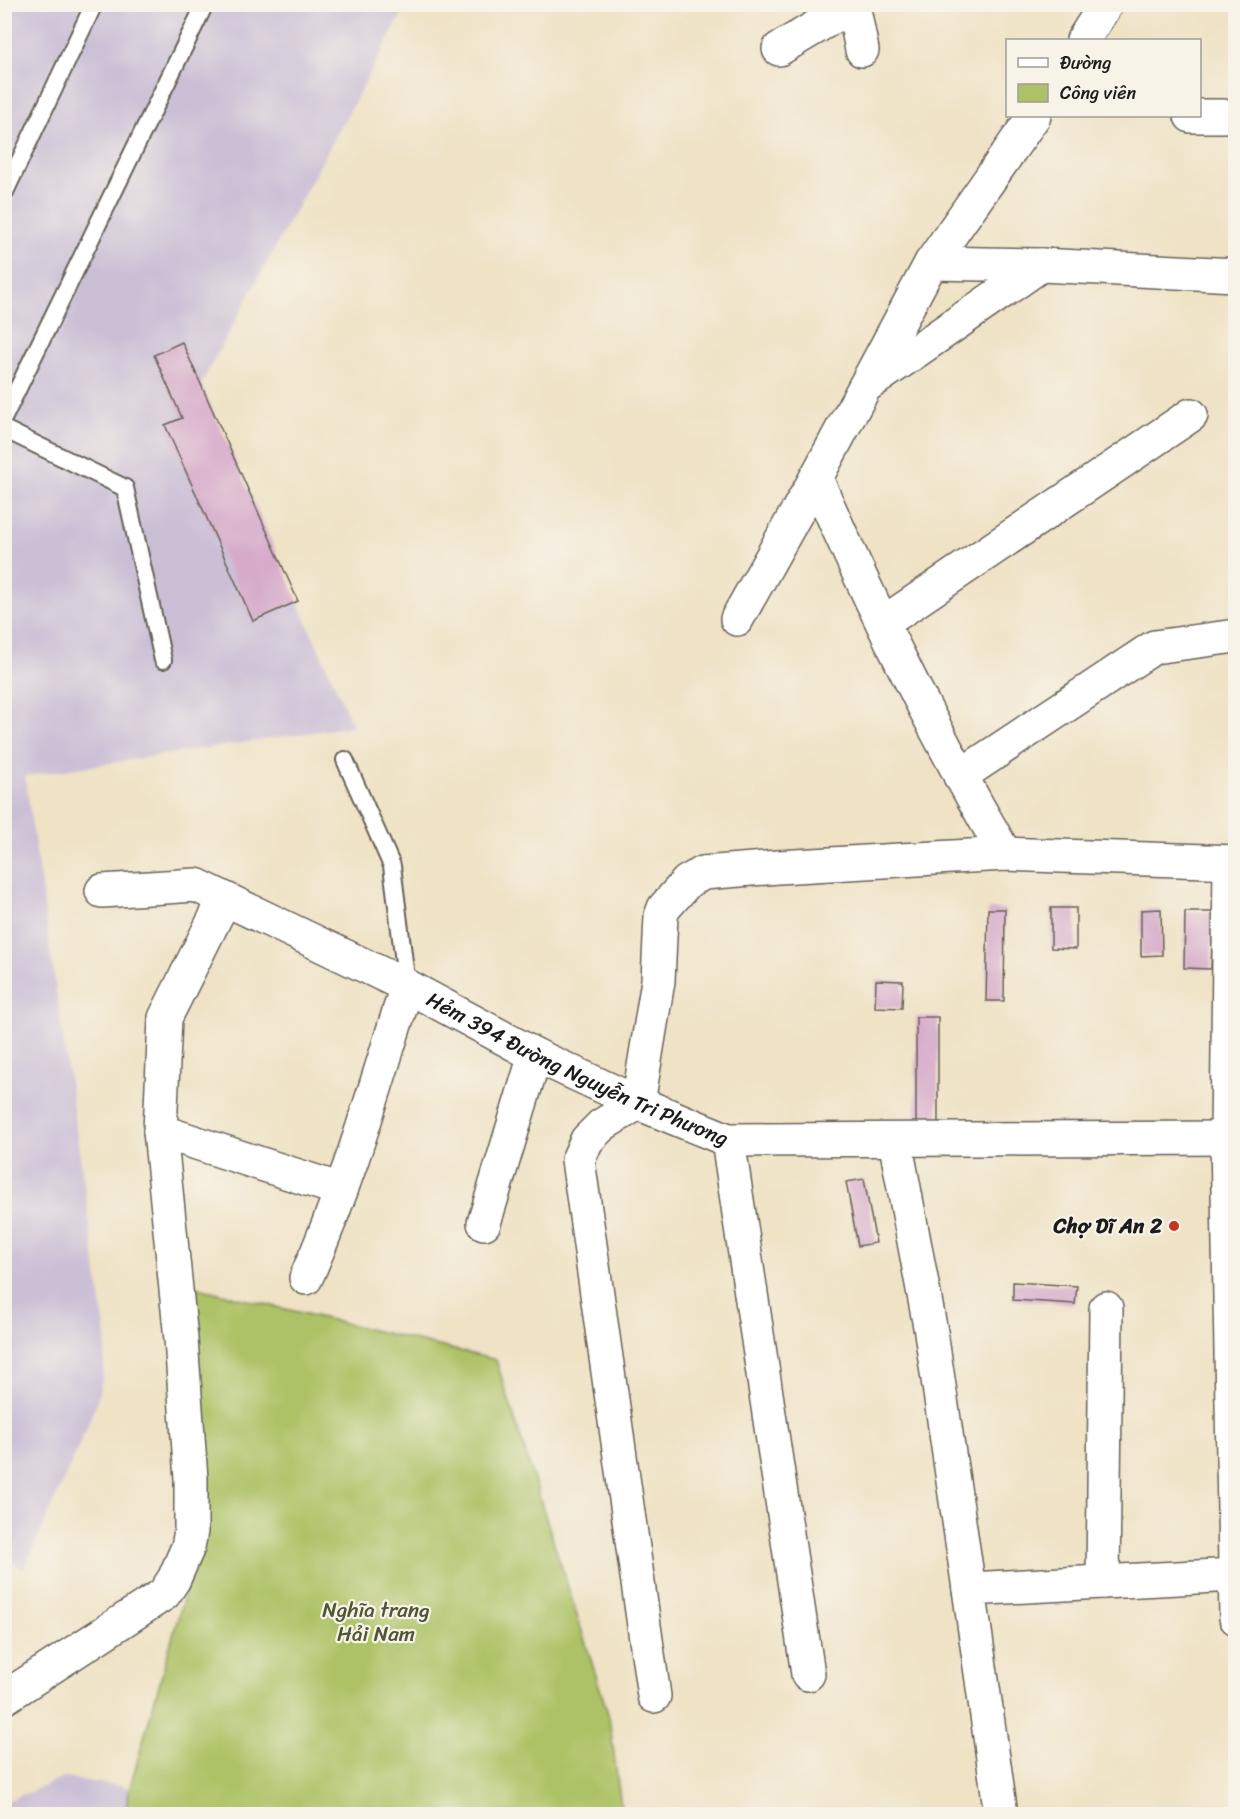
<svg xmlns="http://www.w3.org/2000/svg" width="1240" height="1819" font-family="Sriracha,sans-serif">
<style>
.industrial{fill:#cbbfd6}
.green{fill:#adc266;stroke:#646f41;stroke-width:1.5}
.building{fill:#d6abca}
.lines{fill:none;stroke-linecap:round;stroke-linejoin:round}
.lane-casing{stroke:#666157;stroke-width:20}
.street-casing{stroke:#666157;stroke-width:36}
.lane{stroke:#fff;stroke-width:16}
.street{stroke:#fff;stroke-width:33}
.poi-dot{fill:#c8321e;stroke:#f7f3e8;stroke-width:2}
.labels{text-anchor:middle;stroke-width:4.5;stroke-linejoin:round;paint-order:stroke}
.street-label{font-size:21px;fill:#1c1c1c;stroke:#f7f3e8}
.poi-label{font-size:21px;font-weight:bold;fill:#1c1c1c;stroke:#f7f3e8;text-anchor:end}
.park-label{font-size:21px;fill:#4f5636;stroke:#f7f3e8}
</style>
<rect width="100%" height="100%" fill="#f7f3e8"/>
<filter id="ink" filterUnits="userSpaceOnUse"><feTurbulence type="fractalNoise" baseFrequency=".0167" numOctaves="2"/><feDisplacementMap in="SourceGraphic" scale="12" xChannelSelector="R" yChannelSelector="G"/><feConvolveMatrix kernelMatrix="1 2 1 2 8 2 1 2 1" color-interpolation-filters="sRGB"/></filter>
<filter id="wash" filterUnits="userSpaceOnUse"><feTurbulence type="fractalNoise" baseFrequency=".008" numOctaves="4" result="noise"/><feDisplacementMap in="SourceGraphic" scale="24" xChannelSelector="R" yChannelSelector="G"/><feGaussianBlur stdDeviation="1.35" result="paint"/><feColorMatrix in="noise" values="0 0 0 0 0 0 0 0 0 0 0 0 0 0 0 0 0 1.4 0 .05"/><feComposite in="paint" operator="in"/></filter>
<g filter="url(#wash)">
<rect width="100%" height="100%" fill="#efe2c5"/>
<path class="industrial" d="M4,5H407L201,384L353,726L25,776L106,1336L103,1375L96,1404L85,1432L24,1569L4,1559Z
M64,1778L130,1787L125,1814H5V1802Z"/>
<path class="green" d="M194,1287L496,1360L609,1717L622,1814H125L130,1787L199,1544Z"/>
<g id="blocks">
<path class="building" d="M182,342L298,601L253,621L165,425L182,418L154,355Z
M1051,908H1076V949L1051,948Z
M988,909H1005L1004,1001H986Z
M1161,909L1162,955L1141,956V910Z
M1185,912H1213L1211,969L1184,968Z
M876,980L903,981L902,1008L875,1007Z
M916,1017H938V1132H916Z
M864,1179L876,1243L858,1246L846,1182Z
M1013,1282L1077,1286L1075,1304L1013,1300Z"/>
</g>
</g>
<g filter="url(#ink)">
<use href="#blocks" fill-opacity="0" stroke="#666157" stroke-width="1.5"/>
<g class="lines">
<g class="lane-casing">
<path id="lane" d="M4,194L94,4
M4,417L205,4
M4,429L125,488L163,660
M345,760L392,866L407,986"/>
</g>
<g class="street-casing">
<g id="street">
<path d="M853,4L862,50"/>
<path d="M1083,40L1106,4"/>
<path d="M779,49L853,5"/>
<path d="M1191,116H1223"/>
<path d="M931,263L1041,265L1235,275"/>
<path d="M870,383L1041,265"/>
<path d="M816,478C872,607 934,733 1005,854"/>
<path d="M737,619L816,478L931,263L1034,116"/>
<path d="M883,623L1191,415"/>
<path d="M960,776L1154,647L1236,636"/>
<path d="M1230,862L1227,1138L1236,1618"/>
<path id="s1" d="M102,891L196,885L407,986L535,1055L638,1103L728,1140L1236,1138"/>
<path d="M160,1131L341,1190"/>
<path d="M728,1140L808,1674"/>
<path d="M895,1140L931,1332L969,1589"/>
<path d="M484,1223L535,1055"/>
<path d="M306,1278C348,1184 376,1084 407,986"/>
<path d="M1103,1582L1106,1308"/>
<path d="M654,1696L578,1160L587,1140L602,1125L638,1103L658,981L661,916L664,908L687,882L703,873L778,867L1005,854L1236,862"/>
<path d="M4,1698L164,1594L174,1579L188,1547L191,1531V1479L181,1339L160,1131L165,1018L224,900"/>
<path d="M1001,1814L969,1589L1235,1575"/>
</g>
</g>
<use href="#lane" class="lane"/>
<use href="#street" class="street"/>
</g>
</g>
<circle class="poi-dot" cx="1174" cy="1226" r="6"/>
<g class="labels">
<g class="street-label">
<text dy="7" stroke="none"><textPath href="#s1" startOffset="518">Hẻm 394 Đường Nguyễn Tri Phương</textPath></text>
</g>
<g class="poi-label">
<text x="1162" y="1233">Chợ Dĩ An 2</text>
</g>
<g class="park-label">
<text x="376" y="1617">Nghĩa trang<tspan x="376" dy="24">Hải Nam</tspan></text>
</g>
</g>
<rect width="1240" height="1819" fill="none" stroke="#f7f3e8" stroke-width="24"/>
<rect x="1006" y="39" width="195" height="78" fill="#f7f3e8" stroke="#9f9d96" stroke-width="1.5"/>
<rect x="1018" y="58" width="30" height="9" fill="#ffffff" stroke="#9f9d96" stroke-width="1.5"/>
<text x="1060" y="69" font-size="18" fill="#1c1c1c">Đường</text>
<rect x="1018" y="84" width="30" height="18" fill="#adc266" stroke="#9f9d96" stroke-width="1.5"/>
<text x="1060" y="99" font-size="18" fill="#1c1c1c">Công viên</text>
</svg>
